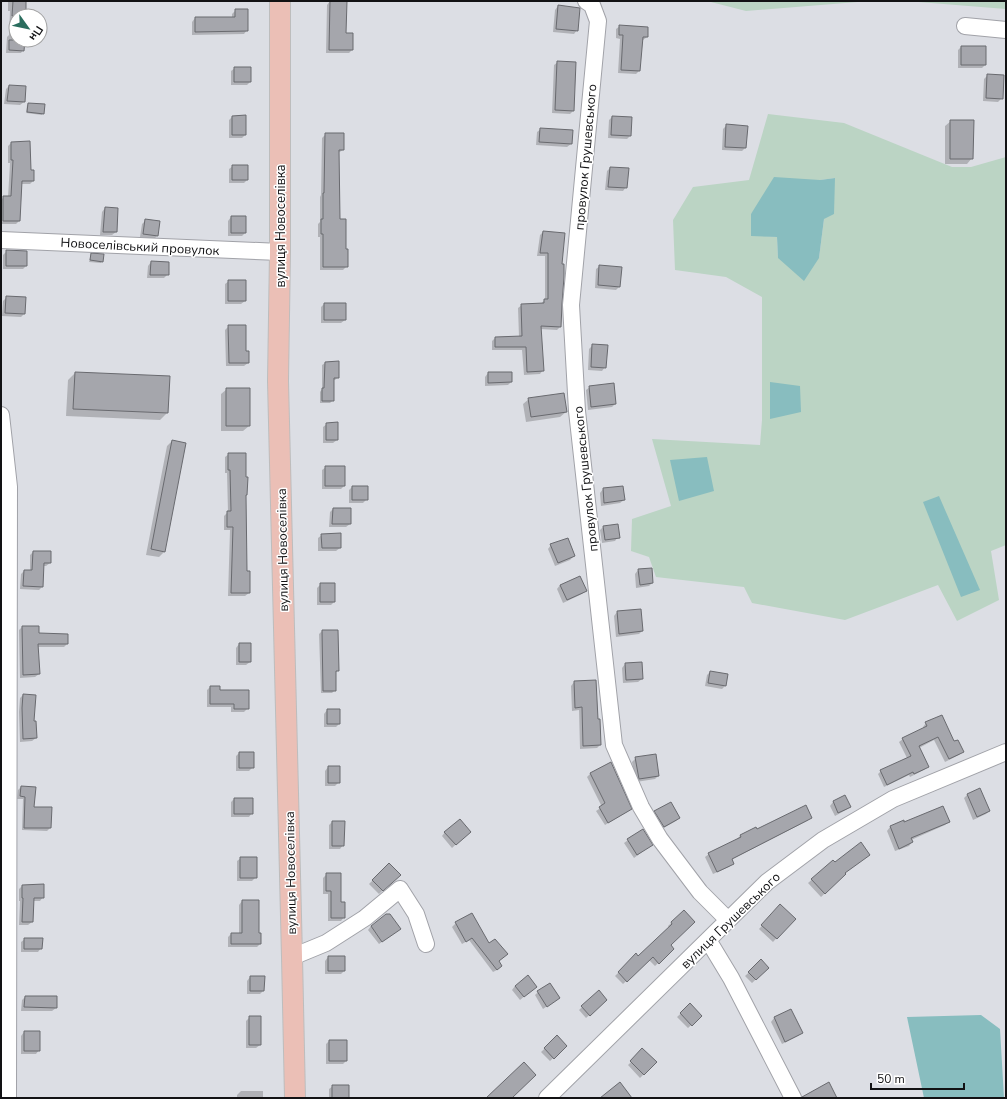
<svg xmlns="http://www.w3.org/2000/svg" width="1007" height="1099" font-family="'Nunito Sans',sans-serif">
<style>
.green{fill:#bbd4c4;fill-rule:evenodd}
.water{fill:#88bdbf}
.shadow{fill:#0003}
.building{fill:#a5a6ac;stroke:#696a6f}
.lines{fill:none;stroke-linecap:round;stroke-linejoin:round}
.minor-casing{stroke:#a1a2a8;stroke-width:18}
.major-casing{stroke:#bdbdbd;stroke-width:22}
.minor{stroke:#fff;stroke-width:16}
.major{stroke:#ebbfb6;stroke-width:20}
.labels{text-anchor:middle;stroke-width:3;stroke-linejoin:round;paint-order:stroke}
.street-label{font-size:13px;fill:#121214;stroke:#fff}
</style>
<rect width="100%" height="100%" fill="#dcdee4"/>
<path class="green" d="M707,1H870L746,11Z
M906,1H1006V9Z
M768,114L844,123L952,167H971L1006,157V545L991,551L999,600L957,621L938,585L845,620L752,603L744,587L656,577L649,557L631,551L632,519L671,506L652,439L760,445L762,420V297L726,277L675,270L673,220L693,187L749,180ZM835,178L824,219L819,258H778L777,237L751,235V214L820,180Z"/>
<path class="water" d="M774,177L820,180L835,178L834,214L824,219L819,258L804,281L778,258L777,237L751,236V214Z
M770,382L800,386L801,412L770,419Z
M707,457L714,491L679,501L670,460Z
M939,496L980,590L961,597L923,502Z
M981,1015L1000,1029L1004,1098H924L907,1017Z"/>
<path class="shadow" d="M8,1H25V16H28H16V40H24L23,50L21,53H6L7,37L9,35L10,11H8Z
M330,1H346L345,34L352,50L349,53H326L327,5Z
M558,6L577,30L574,34L553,32L555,10Z
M236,10L247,30L244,34L192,35V22L195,18H232V14Z
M620,26L647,37L643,40H641L639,71L636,74L618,73L620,39L616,38V29Z
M961,47H985V65L982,68H958V50Z
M558,62L573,111L570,114L552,113L554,65Z
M235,68L250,82L247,85H231V71Z
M988,75L1002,98L998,102L983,101L984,79Z
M9,86L24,102L20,105L4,104L6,89Z
M28,104L43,113L42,115L26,113L27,105Z
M232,117L245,135L242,138H229V120Z
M612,117L630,136L627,139L608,138L609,120Z
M951,121L972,158L967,164H945V126Z
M727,125L745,148L742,151L722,150L723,129Z
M541,129L571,144L567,147L536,145L537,132Z
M326,134L343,150L338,153L339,220L347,266L343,270H320V237H318V224L320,222V197L321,195L322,138Z
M11,143L30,171L33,181L30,184H21L19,221L16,224H1V200L4,197H8L10,163H8V146Z
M233,166L247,180L244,183H229V169Z
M610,168L626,187L623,191L605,190L607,171Z
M105,208L116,232L112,235H100L102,212Z
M231,217L245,233L242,236H228V221Z
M145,221L157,236L154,239L140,237L142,224Z
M543,232L561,265L560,327L557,330L540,329L543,370L540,374L524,375L522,350H492V341L495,338L519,337L518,308L522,305L541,304L545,299V256H537L540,235Z
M7,251L26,266L23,269H3V255Z
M91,254L102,261L101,263L89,262Z
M151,262L168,274L164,278H147L148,266Z
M600,266L620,286L616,290L595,288L596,269Z
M229,281L245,301L241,304H225V284Z
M7,297L24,314L21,317L2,316L3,301Z
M324,304H345V320L341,323H321V307Z
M229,326L245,352L248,363L244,366H226L225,330Z
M593,345L605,367L602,371L588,370L589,349Z
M338,362V377L335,380H333V400L330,403H320V392L322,389V365L325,363Z
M75,373L167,413L160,420L66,416L68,380Z
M488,373L511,382L508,385L485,386V377Z
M590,387L615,404L612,407L588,410L586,390Z
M227,389L249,426L243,431H221V394Z
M529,399L566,412L560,417L526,422L523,404Z
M327,424L337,440L333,443H323V427Z
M172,441L164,552L159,557L146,555L167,446Z
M229,454L245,496L246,572L249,593L245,596H228L230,530H224V516L228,512L227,473H225V457Z
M326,467L344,486L341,489H322V470Z
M352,487L367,499L363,503H349V490Z
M622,487L624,500L620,503L601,506L600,493L603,489Z
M333,509H350V524L346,527H329L330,512Z
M603,527L618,537L615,541L602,543L600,530Z
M322,535L340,548L336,551H318V538Z
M551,545L574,556L570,560L555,566L548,549Z
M33,552L50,563L46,566H43L42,587L39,590L20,589L21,574L24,571H30V555Z
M638,570L652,583L649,586L636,588L635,574Z
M321,584L334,602L331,605H317V588Z
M560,585L586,591L582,594L563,603L557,589Z
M617,612L642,631L639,634L616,637L614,616Z
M22,627L38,634L67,644L64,647H37L39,674L35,677L20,678L19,630Z
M322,631H338V670L335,673V690L332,693H321L319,634Z
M239,644L250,662L246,665H236V648Z
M641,663L642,679L638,682L623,683L622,668L625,664Z
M710,672L725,686L722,689L705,686L707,675Z
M574,682L597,720L600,745L597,748L580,749L579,710L572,711L571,686Z
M210,687L219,691L248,708L244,712H231V707H207V690Z
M23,695L33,722L36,738L32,741L20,742L19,712L20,698Z
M327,710L339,724L336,727H324V714Z
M926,723L954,743L962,752L959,755L945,762L934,740L919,748L928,766L924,770L910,777L909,775L884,787L878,774L881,771L907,758L899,742L903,739L924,729L923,727Z
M239,753L253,767L249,771H236V756Z
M636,758L658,776L655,779L636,782L632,762Z
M328,767L339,782L335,786H325V771Z
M591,773L630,809L627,812L605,825L596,811L602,807L587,777Z
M21,787L33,808L50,828L47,831L22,830L23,799H17L18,790Z
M967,795L989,811L986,814L973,820L964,798Z
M845,797L850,807L846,810L835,816L830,806L833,802Z
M234,799L252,813L249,817H231V802Z
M655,812L679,818L676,821L660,830L652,815Z
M811,818L807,821L731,860L733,864L729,867L713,874L705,857L709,854L737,839L740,836L756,830Z
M332,822L343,845L340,849H329V825Z
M903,822L904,824L949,822L945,825L911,840L912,842L909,846L895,851L887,831L890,827Z
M642,830L651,845L634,858L624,843Z
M445,832L466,835L452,848L442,836Z
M241,858L256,877L252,881H237V861Z
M833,861L845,874L821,897L808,883Z
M389,864L396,878L379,894L369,884Z
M327,874L340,903L344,917L341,921H328V894H323V878Z
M43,885V897L40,901H33L32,922L28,925H19L20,901H19V889L22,886Z
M242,901L258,934L260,944L257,947H228V937L231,934H239V905Z
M780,906L794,919L773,942L759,929Z
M684,911L669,945L673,949L655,966L649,960L623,984L615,976L636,955L638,957L669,928L668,926Z
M456,923L489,945L498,961L497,970L493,972L469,940L462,944L452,927Z
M371,926L396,932L379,944L368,930Z
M25,939L41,948L38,952H21V942Z
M328,957L344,971L341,974H325V961Z
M761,961L768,968L752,983L745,976Z
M250,977L263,991L260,994H247V981Z
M515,986L532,990L520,1000L512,990Z
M538,992L559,998L543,1009L535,995Z
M598,992L606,1000L586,1018L579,1010Z
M25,997L56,1008L52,1011H21L22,1000Z
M690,1005L701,1016L688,1028L677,1017Z
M791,1010L802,1033L798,1036L782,1044L771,1022L774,1018Z
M250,1017L260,1045L256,1048H246V1021Z
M24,1032L39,1050L36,1054H21V1036Z
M557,1037L566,1046L550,1061L541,1052Z
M329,1041H346V1061L343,1064H326V1044Z
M643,1050L656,1062L640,1078L628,1065Z
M333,1086L348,1098H329V1089Z
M241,1091H263V1098H237V1095Z"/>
<path class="building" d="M13,1H26V16H12Z
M330,1H347L346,33H353V50H329Z
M558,5L580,8L578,31L556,29Z
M235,9H248V31L195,32V17H235Z
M619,25L648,27V37H643L640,71L621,70L623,35H619Z
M9,40H25L24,51L9,50Z
M961,46H986V65H961Z
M557,61L576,62L574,111L555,110Z
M234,67H251V82H234Z
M987,74L1004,75L1003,99L986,98Z
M9,85L26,86L25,102L7,101Z
M28,103L45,104L44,114L27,112Z
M246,115V135H232V116Z
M612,116L632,117L631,136L611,135Z
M950,120H974L973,159H950Z
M726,124L748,126L746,148L725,147Z
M540,128L573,130L572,144L539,142Z
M325,133H344V150H339L340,219H346V249H348V267H323V234H321V219H323V193H324Z
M30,141L31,170H34V181H22L20,221H3V196H11L13,160H11V142Z
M232,165H248V180H232Z
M610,167L629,168L627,188L608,187Z
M105,207L118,208L117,232H103Z
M231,216H246V233H231Z
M145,219L160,221L158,236L143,234Z
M543,231L565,233L562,264H564V277L562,304L561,327L541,326L544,371L527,372L526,347H495V337L522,336L521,304L544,303V299H548V253H540Z
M6,250L27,251V266H6Z
M91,253L104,254L103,262L90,260Z
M151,261L169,262V275H150Z
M599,265L622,267L620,287L598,285Z
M228,280H246V301H228Z
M6,296L26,297L25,314L5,313Z
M324,303H346V320H324Z
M228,325H246V351H249V363H229Z
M592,344L608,345L606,368L591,367Z
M339,361V378H334V401H322V388H324L325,362Z
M75,372L170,376L168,413L73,409Z
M488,372H512V382L488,383Z
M614,383L616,404L591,407L589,386Z
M226,388H250V426H226Z
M564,393L567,412L531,417L528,398Z
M338,422V440H326V423Z
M172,440L186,443L165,552L151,549Z
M228,453H246V477H248L247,495H246L247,571H250V593H231L233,527H227V511H231L230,470H228Z
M325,466H345V486H325Z
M352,486H368V500H352Z
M623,486L625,500L604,503L603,488Z
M333,508H351V524H332Z
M618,524L620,538L605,540L603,526Z
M341,533V548H322L321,534Z
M568,538L575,556L558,563L550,544Z
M33,551H51V563H44L43,587L23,586L24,570H32Z
M652,568L653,583L640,585L638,569Z
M580,576L587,591L567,600L560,585Z
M320,583H335V602H320Z
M641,609L643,631L619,634L617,611Z
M22,626H39V633L68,634V644H38L40,674L23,675Z
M322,630H338L339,671H336V691H323Z
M239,643H251V662H239Z
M642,662L643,679L626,680L625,663Z
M710,671L728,674L726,686L708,683Z
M596,680L598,719H600L601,745L583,746L582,707L575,708L574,681Z
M210,686H220V690H249V709H234V704H210Z
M23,694L36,695L34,721H36L37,738L23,739L22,708Z
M327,709H340V724H327Z
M942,715L954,741L958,740L964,752L949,759L938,737L919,746L929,767L914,774L913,772L887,785L880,770L911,756L902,738L927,726L925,722Z
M239,752H254V768H239Z
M656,754L659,776L639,779L635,757Z
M611,762L632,809L608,823L599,807L605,803L590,773Z
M328,766H340V783H328Z
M21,786L36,787L34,807H52L51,828H24L25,797L20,796Z
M980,788L990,811L977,817L967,794Z
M845,795L851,807L838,813L833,801Z
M234,798H253V814H234Z
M671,802L680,818L664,827L654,811Z
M806,805L812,818L732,859L734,864L717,872L708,853L741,837L740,835L756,827L757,829Z
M943,806L950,822L911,838L913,842L899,849L890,826L904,820V822Z
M460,819L471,832L456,845L444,832Z
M332,821H345L344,846H332Z
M643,829L653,845L637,855L627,839Z
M861,842L870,855L845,873L846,874L825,894L811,879L833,860L835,862Z
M240,857H257V878H240Z
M389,863L401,875L383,891L372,880Z
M326,873H341V902H345V918H331V891H326Z
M44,884V898H34L33,922H22L23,898H22V885Z
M242,900H259V933H261V944H231V933H242Z
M780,904L796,919L777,939L761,925Z
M684,910L695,922L671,945L674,949L659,964L653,957L627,982L618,972L636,953L638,956L672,924L671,922Z
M472,913L489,943L495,939L508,954L499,961L502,966L497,970L472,938L466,942L455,922Z
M386,914H390L401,929L382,942L371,926Z
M24,938H43L42,949H24Z
M328,956H345V971H328Z
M761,959L769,968L756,980L748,972Z
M528,975L537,987L524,997L515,986Z
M250,976H265L264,991H250Z
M550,983L560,998L547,1007L537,991Z
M599,990L607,1000L590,1016L581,1006Z
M25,996H57V1008L24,1007Z
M690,1003L702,1016L692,1026L680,1013Z
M791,1009L803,1033L785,1042L774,1017Z
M249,1016H261V1045H249Z
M24,1031H40V1051H24Z
M557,1035L567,1046L554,1059L544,1048Z
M329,1040H347V1061H329Z
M642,1048L657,1062L644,1075L630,1061Z
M524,1062L536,1075L512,1098H486Z
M620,1082L632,1098H600Z
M829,1082L837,1098H802V1097Z
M332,1085H349V1098H332Z"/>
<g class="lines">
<g class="minor-casing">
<path id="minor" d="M586,1L592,5L598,21L571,305L577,411L614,745L641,807L660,839L700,892L727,919
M965,26L1006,30
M1,240L280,252
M1,415L9,487L8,1098
M708,940L731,978L793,1098
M292,957L326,943L365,918L400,889L416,914L426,944
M547,1098L767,882L823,840L893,799L1006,752"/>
</g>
<g class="major-casing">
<path id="major" d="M280,1V252L278,381L292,957L295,1098"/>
</g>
<use href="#minor" class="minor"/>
<use href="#major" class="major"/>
</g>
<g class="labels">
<g class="street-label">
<text transform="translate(585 157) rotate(-85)" y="5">провулок Грушевського</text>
<text transform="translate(280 226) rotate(-90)" y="5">вулиця Новоселівка</text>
<text transform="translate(140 246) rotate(3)" y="5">Новоселівський провулок</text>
<text transform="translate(585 479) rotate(-96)" y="5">провулок Грушевського</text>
<text transform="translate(282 550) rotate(-91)" y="5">вулиця Новоселівка</text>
<text transform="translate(290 873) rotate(-91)" y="5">вулиця Новоселівка</text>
<text transform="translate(730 920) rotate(-44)" y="5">вулиця Грушевського</text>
</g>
</g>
<rect width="1007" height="1099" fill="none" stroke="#121214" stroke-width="4"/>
<g transform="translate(28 28) rotate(123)"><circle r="19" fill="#ffffff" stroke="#a0a0a1"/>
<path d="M0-3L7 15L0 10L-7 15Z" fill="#2a6d5e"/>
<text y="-6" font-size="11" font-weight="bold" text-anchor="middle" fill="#121214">Пн</text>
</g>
<path d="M871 1083v6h93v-6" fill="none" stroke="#121214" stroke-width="2"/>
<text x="877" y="1083" font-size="12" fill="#121214" stroke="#ffffff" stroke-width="3" paint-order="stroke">50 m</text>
</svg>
